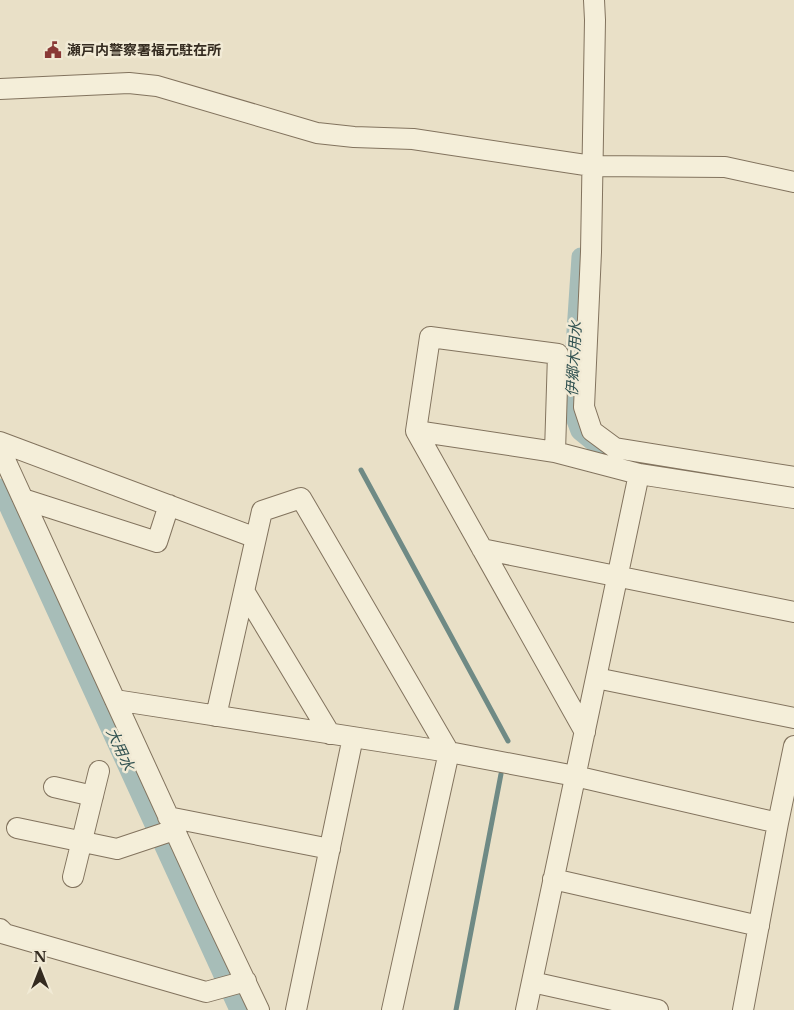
<svg xmlns="http://www.w3.org/2000/svg" width="794" height="1010" font-family="'Libre Baskerville','Noto Sans JP',serif">
<style>
.lines{fill:none;stroke-linecap:round;stroke-linejoin:round}
.stream{stroke:#6f8a85;stroke-width:5}
.canal{stroke:#a7bdb8;stroke-width:19}
.minor-casing{stroke:#82735e;stroke-width:22}
.minor{stroke:#f4eed9;stroke-width:20}
.labels{text-anchor:middle;stroke-width:5;stroke-linejoin:round;paint-order:stroke}
.poi-label{font-size:14px;font-weight:bold;fill:#342b20;stroke:#f1ead5;text-anchor:start}
.water-label{font-size:15px;font-style:italic;fill:#315251;stroke:#f1ead5}
</style>
<rect width="100%" height="100%" fill="#e9e0c7"/>
<g class="lines">
<path class="stream" d="M361,470L508,741
M456,1010L501,774"/>
<path class="canal" d="M581,257L571,407L580,431L602,449
M704,472L794,488
M0,488L239,1010"/>
<g class="minor-casing">
<path id="minor" d="M594,0L595,20L591,252L584,407L592,431L615,448L794,477
M0,89L129,83L157,86L317,133L354,137L413,139L592,166L725,167L794,182
M416,431L555,452L639,474L794,498
M0,442L256,538
M0,449L208,903L259,1010
M555,452L558,354L430,337L416,431L585,732
M23,499L157,542L169,505
M482,549L794,612
M244,591L330,734
M596,678L794,718
M115,700L449,752L575,776L778,823
M216,716L262,511L301,498L449,752L392,1010
M54,787L93,796
M168,817L330,849
M17,828L117,849L174,830
M73,877L99,771
M553,879L759,926
M0,929L5,934L206,992L246,981
M532,982L658,1010
M296,1010L353,737
M526,1010L639,474
M743,1010L778,823L794,746"/>
</g>
<use href="#minor" class="minor"/>
</g>
<defs>
<g id="civic-bare" transform="scale(1.35)"><path d="M-.6-6.5H3V-4.5H.6V-3L4-1V1h2V6H-6V1h2V-1L-.6-3ZM-1.2 2.5V6h2.4V2.5Z" fill="#893936" stroke="#f1ead5" stroke-width="2.5" paint-order="stroke"/></g>
</defs>
<g fill-rule="evenodd">
<use href="#civic-bare" x="53" y="50"/>
</g>
<g class="labels">
<g class="poi-label">
<text x="67" y="55">瀬戸内警察署福元駐在所</text>
</g>
<g class="water-label">
<text transform="translate(574 359) rotate(-87)" y="5">伊郷木用水</text>
<text transform="translate(120 749) rotate(65)" y="5">大用水</text>
</g>
</g>
<g transform="translate(40 970)" stroke="#f1ead5" stroke-width="4" paint-order="stroke">
<path d="M0-4L9 19L0 12L-9 19Z" fill="#342b20"/>
<text y="-8" font-size="14" font-weight="bold" text-anchor="middle" fill="#342b20">N</text>
</g>
</svg>
